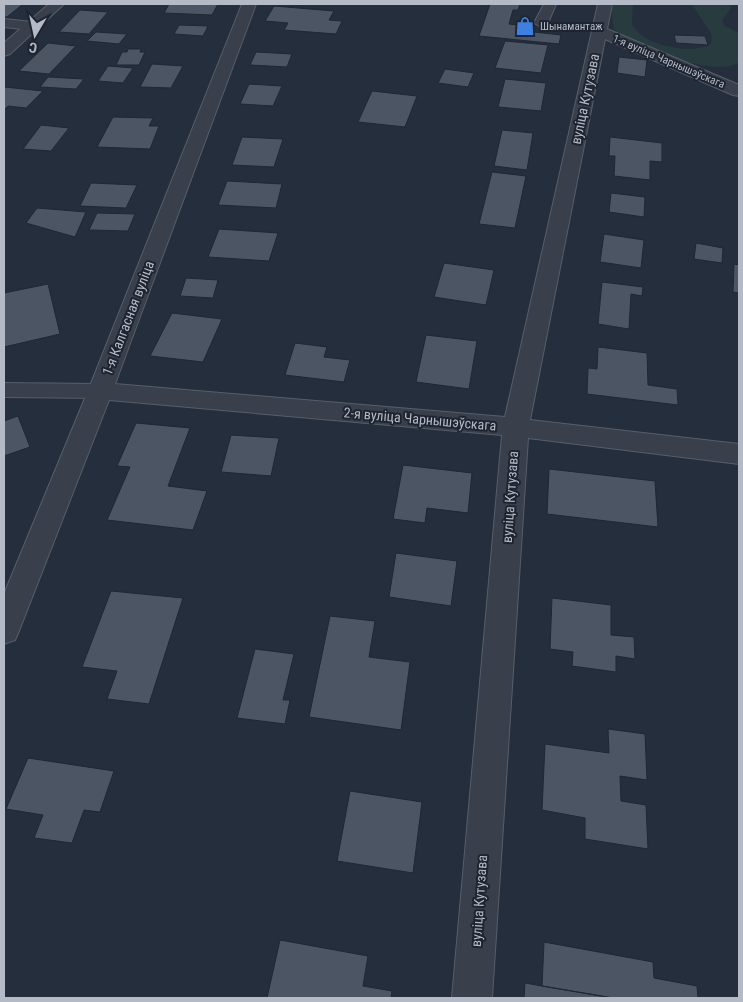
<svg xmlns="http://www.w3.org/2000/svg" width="743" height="1002" font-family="'Roboto Condensed',sans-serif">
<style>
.green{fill:#283b3e}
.building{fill:#4b5564;stroke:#202733}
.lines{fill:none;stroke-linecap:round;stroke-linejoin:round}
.service-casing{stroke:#575e6a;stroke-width:2}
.minor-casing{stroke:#575e6a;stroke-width:2}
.service{fill:#39404c;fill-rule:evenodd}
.minor{fill:#39404c;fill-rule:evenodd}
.labels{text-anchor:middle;stroke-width:4;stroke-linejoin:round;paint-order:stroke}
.far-poi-label{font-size:11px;fill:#b4bbc7;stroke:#1e2531;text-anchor:start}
.far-street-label{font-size:11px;fill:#b4bbc7;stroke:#1e2531}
.street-label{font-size:14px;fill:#b4bbc7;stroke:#1e2531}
</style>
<rect width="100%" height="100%" fill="#252e3c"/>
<path class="green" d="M614,4H633L632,25C634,28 637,31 640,34C654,47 695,54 711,44L712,35L693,6L695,4H727L731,8L722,21L725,26L739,33L738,63C712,78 635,46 614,29L611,10Z"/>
<path class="building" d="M4,4H23L7,17H4Z
M169,4H218L212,15L164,13Z
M490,4H520L518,10H513L509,24L536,27L534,32L561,35L559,44L479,36Z
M274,6L334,11L329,20L342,21L336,34L284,30L288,23L265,21Z
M80,10L108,12L89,34L59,32Z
M179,25L208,26L203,36L174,34Z
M96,32L127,34L119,44L87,41Z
M674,35L705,36L708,45L676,43Z
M505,41L548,45L541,73L495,68Z
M48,43L76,46L49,74L19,71Z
M128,49H141L140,52H145L139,65H116L122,52H127Z
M256,52L292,54L287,67L250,65Z
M619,57L647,60L645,77L617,73Z
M152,64L183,66L171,88L140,87Z
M108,66L133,68L123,83L98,81Z
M445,69L474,73L468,87L438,83Z
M48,77L84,79L76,89L40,87Z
M505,79L546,83L541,111L498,107Z
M249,84L282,86L273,106L240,104Z
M4,87L43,91L26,108L8,106L4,110Z
M372,91L417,96L405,127L358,122Z
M113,117L153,118L149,126H159L150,149L97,147Z
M41,125L69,128L51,151L23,149Z
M502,130L533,133L527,170L494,166Z
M242,137L283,139L274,167L232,165Z
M610,137L662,143V162L650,161V180L614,176L615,156H609Z
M492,172L526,176L515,228L479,224Z
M227,181L282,184L276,208L218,205Z
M91,183L137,185L126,208L80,206Z
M611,193L645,197L644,217L609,212Z
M37,208L86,212L75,237L26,223Z
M97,213L135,214L128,231L89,230Z
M219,229L278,233L269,261L208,257Z
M604,234L644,240L641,268L600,262Z
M696,243L723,248L722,263L694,259Z
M444,263L494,270L486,305L434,297Z
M734,264L739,265V293L733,292Z
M186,278L218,280L213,298L180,296Z
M602,282L643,287L642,296L631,294L629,329L598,324Z
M48,284L60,334L4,347V293Z
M172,313L222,319L203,362L150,356Z
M426,335L477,341L469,389L416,382Z
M295,343L327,347L324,357L350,360L344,382L285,375Z
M598,347L647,353L648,385L677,389L678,405L587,394L588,368L597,369Z
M18,416L30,447L4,456V421Z
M136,423L190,428L168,486L207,491L193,530L107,520L130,467L117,466Z
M231,435L279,438L271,476L221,472Z
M403,465L472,473L468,513L427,508L425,523L393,519Z
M549,469L655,481L658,527L547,514Z
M396,553L457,561L451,606L389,597Z
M111,591L183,598L149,704L107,699L117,671L82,667Z
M552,598L611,605V635L634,637L635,659L616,656V672L572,666L573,652L550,649Z
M330,616L375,621L369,657L410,662L401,730L309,717Z
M255,649L294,654L283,700H290L285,724L237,718Z
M608,729L645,734L647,780L620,776L621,801L646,805L648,849L585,839V818L542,810L545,744L609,753Z
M28,758L114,771L100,812L84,810L72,843L34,838L43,815L6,809Z
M350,791L422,802L413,873L337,861Z
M280,940L368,956L363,986L392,991L391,998H267Z
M544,942L653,962L654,978L697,986L698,998H613L542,986Z
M525,983L542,986L613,998H524Z"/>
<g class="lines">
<g class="service-casing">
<path id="service" d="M544,4H556L548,23L541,27L534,23Z
M4,19L32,22L39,26L32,30L4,27Z
M4,383L100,384L108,386L111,391L108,396L100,398L4,397Z"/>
</g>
<g class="minor-casing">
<path id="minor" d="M49,4H64L10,54L4,56V43Z
M242,4H256L115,384L505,417L598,4H612L607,29L739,85V96L733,95L605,39L530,420L739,444V464L528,438L492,998H452L502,435L109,400L19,631L15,640L4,644V594L88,391Z"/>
</g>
<use href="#service" class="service"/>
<use href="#minor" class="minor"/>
</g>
<defs>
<g id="shop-bare" transform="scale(1.5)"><path d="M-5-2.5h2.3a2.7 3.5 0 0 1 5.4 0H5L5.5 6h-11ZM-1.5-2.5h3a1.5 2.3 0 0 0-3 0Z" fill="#3f7fe0" stroke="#1e2531" stroke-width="2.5" paint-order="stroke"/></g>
</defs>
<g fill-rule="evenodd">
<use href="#shop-bare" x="525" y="26"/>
</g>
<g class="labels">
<g class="far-poi-label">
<text x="540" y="30">Шынамантаж</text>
</g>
<g class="far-street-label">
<text transform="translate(669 61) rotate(23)" y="4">1-я вуліца Чарнышэўскага</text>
</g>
<g class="street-label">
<text transform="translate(585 99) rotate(-78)" y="5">вуліца Кутузава</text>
<text transform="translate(128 318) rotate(-69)" y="5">1-я Калгасная вуліца</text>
<text transform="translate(420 419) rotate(5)" y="5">2-я вуліца Чарнышэўскага</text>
<text transform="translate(510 497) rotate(-86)" y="5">вуліца Кутузава</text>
<text transform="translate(479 901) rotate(-86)" y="5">вуліца Кутузава</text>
</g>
</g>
<rect width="743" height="1002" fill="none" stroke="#b4bbc7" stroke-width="10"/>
<g transform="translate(35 35) rotate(189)" stroke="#1e2531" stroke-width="4" paint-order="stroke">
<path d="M0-4L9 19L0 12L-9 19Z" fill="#b4bbc7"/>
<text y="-8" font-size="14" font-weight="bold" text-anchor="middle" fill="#b4bbc7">С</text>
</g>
</svg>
